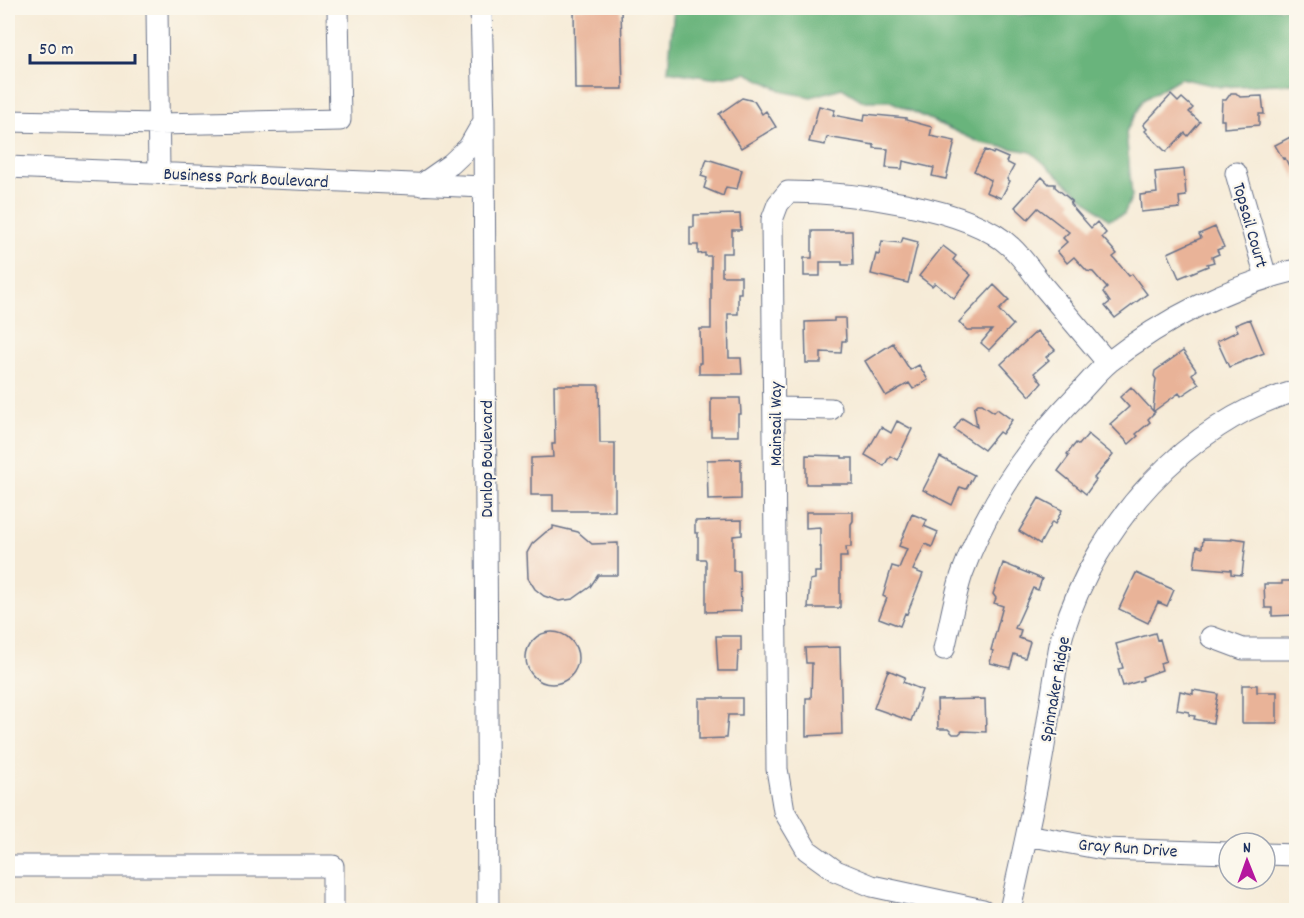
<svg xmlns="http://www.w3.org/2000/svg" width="1304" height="918" font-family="Dekko,sans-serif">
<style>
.forest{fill:#69b47c;stroke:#42726d;stroke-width:1.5}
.building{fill:#e9b398}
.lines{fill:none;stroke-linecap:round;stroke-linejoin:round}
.minor-casing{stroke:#687188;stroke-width:23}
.minor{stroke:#fff;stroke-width:21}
.labels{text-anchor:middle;stroke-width:4.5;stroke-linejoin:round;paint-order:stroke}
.street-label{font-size:18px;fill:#1b2f5e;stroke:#fbf7ec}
</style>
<rect width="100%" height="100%" fill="#fbf7ec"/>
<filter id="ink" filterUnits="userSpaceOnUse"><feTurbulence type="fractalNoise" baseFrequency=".0167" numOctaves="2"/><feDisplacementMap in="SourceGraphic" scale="12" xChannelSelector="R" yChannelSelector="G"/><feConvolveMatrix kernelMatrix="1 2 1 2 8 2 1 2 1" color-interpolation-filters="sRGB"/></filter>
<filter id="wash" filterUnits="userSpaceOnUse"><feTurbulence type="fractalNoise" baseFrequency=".008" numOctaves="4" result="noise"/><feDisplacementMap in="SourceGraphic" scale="24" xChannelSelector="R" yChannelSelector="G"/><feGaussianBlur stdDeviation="1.35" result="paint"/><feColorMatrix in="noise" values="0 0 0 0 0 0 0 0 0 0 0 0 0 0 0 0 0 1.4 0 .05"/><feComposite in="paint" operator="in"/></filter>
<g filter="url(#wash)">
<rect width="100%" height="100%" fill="#f6ebd7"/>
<path class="forest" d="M674,8H1010L1018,15L1044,12L1047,8H1296V83L1221,87L1180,78L1143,100L1126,132L1132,196L1124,214L1109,220L1031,152L981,143L890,101H863L842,88L811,97L785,92L747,73L711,78L668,71Z"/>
<g id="blocks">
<path class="building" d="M574,8H621L623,89H575Z
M1231,93H1236L1240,97L1262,96L1264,114H1259V125L1224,128V120H1221L1222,100H1226Z
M1171,95L1178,102L1182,98L1193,108L1189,112L1200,122L1188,136L1185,133L1166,152L1145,131L1147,129L1143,125Z
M742,98L754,101L762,114L766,111L776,127L741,148L719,114Z
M819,106L835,110L833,115L864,121L865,114L906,118V120L932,127L930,136L955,141L946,179L932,176L934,168L903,161L902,169L886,168L888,149L874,148V145L827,137L825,145L809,142Z
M1296,134V180L1285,158L1283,159L1275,145Z
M985,150L993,154L994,152L1008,158L1006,162L1014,166L1007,179L1010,181L1001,198L986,192L991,180L974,171Z
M707,159L742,170L737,189L726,187L723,196L704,188L707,178L701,176Z
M1184,169L1186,196L1179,197L1180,208L1141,212L1140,195L1157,193L1155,172Z
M1042,177L1049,184H1055V187L1072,201L1070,204L1091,228L1097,222L1106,233L1102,237L1117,254L1113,257L1129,276L1132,274L1147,294L1115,318L1105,306L1110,302L1103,292L1107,288L1093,272L1087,271L1074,257L1067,263L1057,251L1067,242L1063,238L1069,232L1038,208L1028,219L1015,207Z
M740,214L741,230H732V253H722V276H741V293H738V314H728L729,358H741L742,374H699V363H701L700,329H711V256H705V253L698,254V245H690V227H694V215Z
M1215,227L1224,247L1217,250L1219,254L1212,257L1214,262L1207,264L1208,266L1179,278L1168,253L1201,238L1199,234Z
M812,231H852L853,265H842V262H820V276H804V258H812Z
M903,238L918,242L908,283L871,274L876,254L879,255L882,241L901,243Z
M943,246L956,256L953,260L971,275L954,298L935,283L932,286L919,276Z
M994,285L1009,300L999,310L1013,325L989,350L981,343L992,330H967L959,322Z
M834,318H845L846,341H842L841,353L821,352V363H806L805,322L834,321Z
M1250,319L1264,353L1229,367L1217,341L1238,331L1235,325Z
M1037,331L1055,350L1046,357L1049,360L1034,373L1042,383L1030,396L1001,364Z
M893,343L910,370L919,365L928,380L913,389L909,383L886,396L865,361Z
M1183,351L1196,370L1192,374L1199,384L1181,396L1179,393L1154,411L1155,412L1148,419L1150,422L1136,434L1138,436L1129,444L1110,424L1129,407L1120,397L1131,387L1153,411L1156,379L1154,376L1155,371Z
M554,385H599L600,443H615V511H553V495H531V458L553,457L552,444H555Z
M711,398H740L741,414H738V436H711Z
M978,404H982L994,412L997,409L1012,420L1002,434L999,432L984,450L954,429L962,418L977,427L974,408Z
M897,421L912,429L897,460L890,456L884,466L865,455L881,427L891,433Z
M1088,434L1113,455L1094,478L1096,480L1086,494L1058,471L1069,456L1067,454L1076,443L1079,445Z
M806,455L842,456V458H853V484H806Z
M940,457L974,475L966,489L960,487L952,505L923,490Z
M741,459V499L708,500L707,460Z
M1039,498L1062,510L1055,524L1052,522L1040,544L1019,531Z
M806,512H853V521L851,524V547H846L847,557H840V608H808L810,580L815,579V572H821V547H820V527L806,528Z
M912,514L927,520L924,526L938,532L932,547L925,544L913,570L923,574L907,614L905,613L900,626L879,618L887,598L883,596L892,566L899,568L907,549L899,546Z
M742,520V535L733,536V571H740L741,611L706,612V561L705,559H698V533H695V521Z
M553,526L578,532L592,544L618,543V575H598L590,587L573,599L559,601L544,596L535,589L528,578L527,553L532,544L546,532L553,529Z
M1232,538L1246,540L1242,575L1231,574V570L1194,567L1197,546L1202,548L1203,539L1232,540Z
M1003,563L1042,579L1038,590L1033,588L1015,628L1021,630L1019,638L1030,642L1025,658L1014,654L1010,668L990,663L993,651L991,650L1003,606L994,603L996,598L993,594Z
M1136,573L1174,590L1167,606L1158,602L1148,623L1119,609Z
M1282,581H1296V615L1272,616V608H1265L1264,584H1282Z
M526 658a26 26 0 1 1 52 0a26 26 0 1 1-52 0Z
M1155,633L1157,640L1160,639L1166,661L1160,663L1162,670L1142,677L1143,680L1123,686L1118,669L1123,668L1116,644Z
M716,636H741V651H738L737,671H718Z
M840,647L842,734L806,736V698H811L812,663H806L805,648Z
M888,670L905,677L903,682L922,690L911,721L874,708Z
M1242,685H1257V692H1277V723H1242Z
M1193,690L1218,694L1213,723L1194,719L1195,716L1189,715V712L1177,710L1180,691L1193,694Z
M699,698H742V715H728L726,738L699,739Z
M985,699L986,732L962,731L959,734H953L948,729H938L937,700Z"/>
</g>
</g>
<g filter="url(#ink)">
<use href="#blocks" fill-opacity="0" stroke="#687188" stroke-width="1.5"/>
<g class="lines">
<g class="minor-casing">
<path id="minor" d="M157,8L159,173
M481,8L484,120L488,910
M8,121L160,124L340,120L338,8
M8,167L484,187
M1236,173L1266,277
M421,185L451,164L469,147L484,121
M775,408L831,409
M1211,637L1243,649H1296
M944,649C950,625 954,598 962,574C987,506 1027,446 1077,395C1088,384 1098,371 1109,362C1164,319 1229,286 1296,270
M1027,835L1103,849L1229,853
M1265,854L1296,855
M8,866H333V910
M983,910L872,886L836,871L807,850L784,811L777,769L772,220L778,204L788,192C846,192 969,206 1011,247C1023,258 1033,273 1043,286C1065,312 1086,337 1108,363
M1010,910C1022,856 1035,801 1044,746C1048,720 1052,695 1056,669C1058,658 1059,645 1063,633C1095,527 1187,421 1296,391"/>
</g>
<use href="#minor" class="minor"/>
</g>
</g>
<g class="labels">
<g class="street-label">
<text transform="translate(246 177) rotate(3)" y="6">Business Park Boulevard</text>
<text transform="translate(1251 225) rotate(74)" y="6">Topsail Court</text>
<text transform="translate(775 424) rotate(-90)" y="6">Mainsail Way</text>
<text transform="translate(486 459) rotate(-90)" y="6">Dunlop Boulevard</text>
<text transform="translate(1054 689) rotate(-80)" y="6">Spinnaker Ridge</text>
<text transform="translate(1128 847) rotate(4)" y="6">Gray Run Drive</text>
</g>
</g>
<rect width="1304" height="918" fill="none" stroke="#fbf7ec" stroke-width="30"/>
<g transform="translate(1247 861) rotate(359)"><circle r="28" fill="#fbf7ec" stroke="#a1a7b3" stroke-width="1.5"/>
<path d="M0-4.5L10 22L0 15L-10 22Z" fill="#b5179e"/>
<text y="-9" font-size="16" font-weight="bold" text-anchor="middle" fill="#1b2f5e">N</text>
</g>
<path d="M30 54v9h105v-9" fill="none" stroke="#1b2f5e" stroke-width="3"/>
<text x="39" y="54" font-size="18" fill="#1b2f5e" stroke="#fbf7ec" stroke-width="4.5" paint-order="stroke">50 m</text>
</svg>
